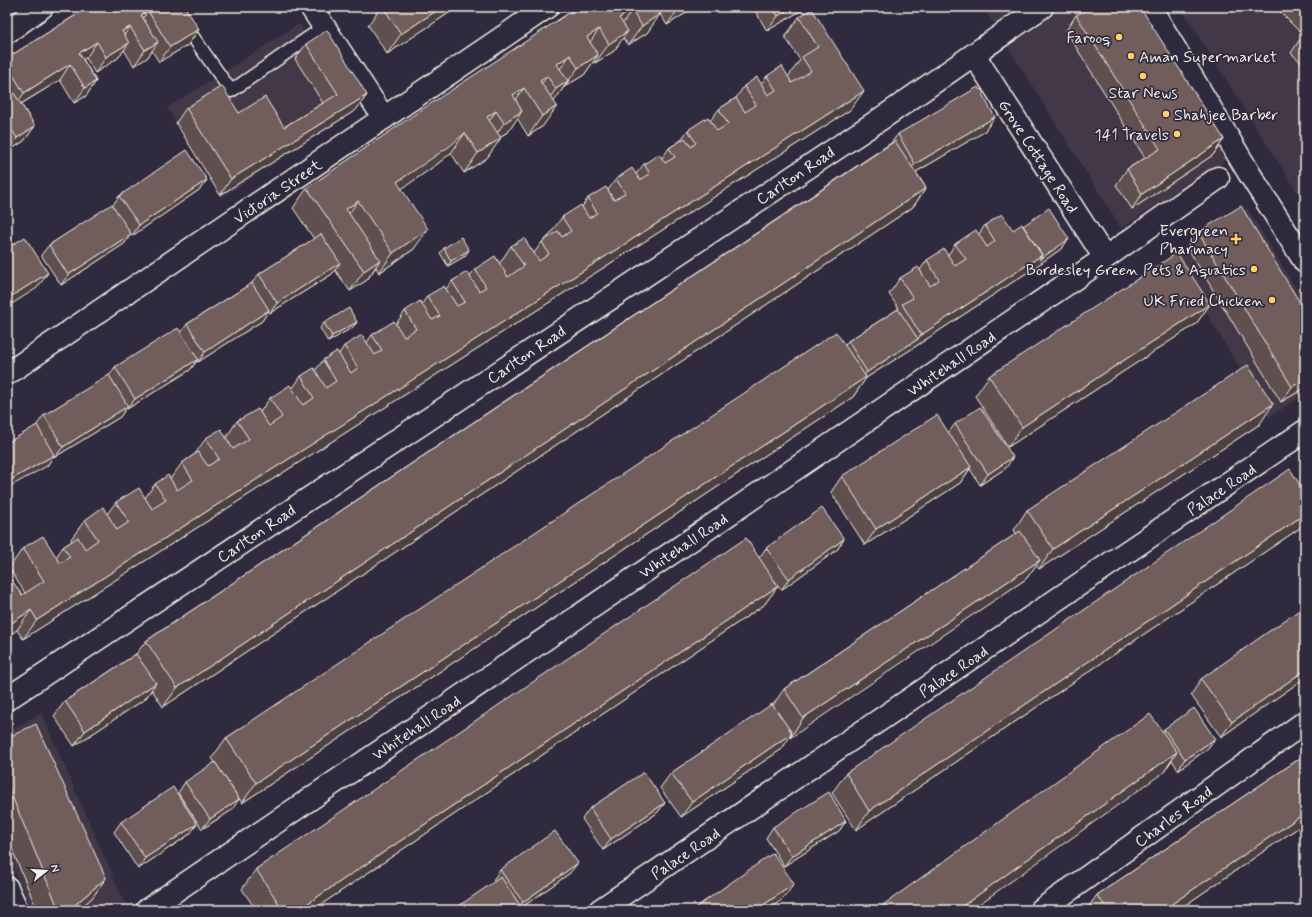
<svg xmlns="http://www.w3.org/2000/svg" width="1312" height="917" font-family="Mynerve,sans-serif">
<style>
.built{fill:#423946}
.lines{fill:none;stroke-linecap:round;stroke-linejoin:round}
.lane-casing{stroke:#f4f1e8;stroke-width:15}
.street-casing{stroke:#f4f1e8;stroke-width:25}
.secondary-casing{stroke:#f4f1e8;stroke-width:25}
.lane{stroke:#2f2a3d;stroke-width:12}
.street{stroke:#2f2a3d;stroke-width:22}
.secondary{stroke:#2f2a3d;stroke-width:22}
.wall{fill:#5f504f;stroke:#f4f1e8}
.shaded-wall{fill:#4e4140;stroke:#f4f1e8}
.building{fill:#6f5d5c;stroke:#f4f1e8}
.poi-dot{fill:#ffd166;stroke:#2f2a3d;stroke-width:1.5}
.labels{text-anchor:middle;stroke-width:3.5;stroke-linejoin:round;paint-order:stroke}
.poi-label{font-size:16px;fill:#f4f1e8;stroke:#2f2a3d;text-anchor:end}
.street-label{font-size:16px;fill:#f4f1e8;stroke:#2f2a3d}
</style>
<rect width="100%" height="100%" fill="#2f2a3d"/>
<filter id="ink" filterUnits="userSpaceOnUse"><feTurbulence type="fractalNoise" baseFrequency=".025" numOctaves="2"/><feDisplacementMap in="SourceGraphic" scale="8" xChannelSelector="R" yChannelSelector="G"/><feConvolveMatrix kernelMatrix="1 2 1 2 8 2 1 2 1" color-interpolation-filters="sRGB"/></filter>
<g filter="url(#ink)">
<path class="built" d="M983,7H1134L1230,158L1121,228Z
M1180,7H1305V205L1304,203Z
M299,24L316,46L356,110L222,197L167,108Z
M1247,208L1305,303V394L1269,417L1173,258Z
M41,713L128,910H31L7,854V733Z"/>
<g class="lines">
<g class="lane-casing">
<path id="lane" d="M172,7L231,91L324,27"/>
</g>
<g class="street-casing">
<path id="street" d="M311,7L384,118
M7,32L42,7
M974,55L1105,258
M7,699L891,112L1042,7
M7,888L17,910
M147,910L1105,258L1218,178
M600,910L1305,431"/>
</g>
<g class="secondary-casing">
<path id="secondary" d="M1150,7L1249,173L1305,262
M7,374L547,7
M1041,910L1305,722"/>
</g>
<use href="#lane" class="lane"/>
<use href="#street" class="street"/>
<use href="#secondary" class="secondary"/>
</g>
<path class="wall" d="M89,7L167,9L199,29L188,45L159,62L152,51L147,58L134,66L124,50L118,58L95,73L86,58L83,59L96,81L86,96L74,103L60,80L21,104L35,126L24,141L7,152V58Z
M381,7H458L387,54L368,25Z
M578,7H690L686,13L667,25L660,14L647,33L628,45L623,38L614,51L595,63L594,61L584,75L564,87L554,101L543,126L528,136L517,118L509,131L500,137L487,158L464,173L451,153L436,165L401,189L414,249L379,273L376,267L367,280L350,291L335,270L332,274L270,313L268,311L262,321L198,362L197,361L190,370L127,409L126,408L120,417L55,457L54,455L47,466L36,426L44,415L109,376L115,367L181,333L187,324L252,283L259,274L314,239L293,208L307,188Z
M753,7H807L767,31Z
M1275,7H1305V66L1291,53L1303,35Z
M812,9L850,110L23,639L17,630L22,595L25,593L9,568L23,548L56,557L63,547L72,541L71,539L85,520L107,514L116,502L145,498L155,484L170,479L182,463L195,454L206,438H226L237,421L260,412L270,398L293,388L301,376L315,371L323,360L339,354L344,346L367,342L372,335L396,324L405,311L422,304L427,296L446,289L452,281L470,276L475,269L500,263L511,246L534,253L542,242L548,237L562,217L582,207L588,198L608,190L616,179L636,174L644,164L662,158L669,148L680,141L688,130L710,121L719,109L736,98L744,86L761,84L767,76L788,77L800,60L785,37L799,17Z
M1076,15L1224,139L1213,155L1132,209L1116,185L1127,169L1145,158L1066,31Z
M306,44L367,95L356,110L220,195L176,123L186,108L239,113L284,127L323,103L295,59Z
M995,117L984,132L916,172L926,188L913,207L163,707L152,690L145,699L74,746L54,716L65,701L136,654L146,641L891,143L898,134Z
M207,180L199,190L132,236L131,234L124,244L61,285L41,255L49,245L113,205L119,196Z
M985,225L1013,230L1023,226L1069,239L1061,249L1031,270L910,350L866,378L853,397L242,803L212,758L226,738L845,345L848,341L898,309H899L889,294L900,278L920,270L927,260L948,255L955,244L979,234Z
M1198,232L1305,388L1281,402L1187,247Z
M444,248L465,256L448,266L440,253Z
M1210,304L1196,324L1008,447L975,396L989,376Z
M357,322L353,327L328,342L320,328L324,323Z
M955,424L1006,468L980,485L970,469L960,483L865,545L831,492L842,476L949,432Z
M1260,424L1039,569L1036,565L1026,579L789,737L782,749L681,817L660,788L671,773L773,705L784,689L1016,534L1014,530L1027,510Z
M1305,493V521L1300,528L856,830L832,793L846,773Z
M844,539L837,550L781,590L774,580L778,586L764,605L313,910H256L242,889L256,869L759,558L766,548Z
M1305,678L1221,737L1191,695L1201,679Z
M1164,729L1215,739L1207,749L1178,770L1172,760L1164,772L1163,731Z
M7,738L106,878L92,898L78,910H37L7,837Z
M1305,755V823L1178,910H1086L1097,895Z
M185,782L232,810L202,829L178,793Z
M665,803L657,813L603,850L582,819L590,808Z
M846,821L839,831L784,866L766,838L773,827Z
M121,822L190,834L138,869L114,832Z
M500,870L570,873L521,908L493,880Z"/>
<path class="shaded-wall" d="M442,7H458L387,54L401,34Z
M680,7H690L686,13L667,25Z
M792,7H807L767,31L778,16Z
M632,10L618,30L619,18Z
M148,11L137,26L141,15Z
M661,13L647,33L628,45L642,26Z
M130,27L119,42L122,31Z
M199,29L188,45L159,62L170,47Z
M599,29L586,48L587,37Z
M628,31L614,51L595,63L609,44Z
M97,42L86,58L72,66L79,53Z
M158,42L147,58L134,66L145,50Z
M129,43L118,58L95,73L106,57Z
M570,55L556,75L557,64Z
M598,55L584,75L564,87L578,68Z
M70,64L60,80L14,108L24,93Z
M547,76L533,96L540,81Z
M96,81L86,96L74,103L85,88Z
M568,81L555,100L542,109L556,89Z
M524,88L510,108L513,95Z
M864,91L850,110L23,639L37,620Z
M367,95L356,110L220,195L231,179Z
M557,106L543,126L528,136L542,116Z
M496,111L482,131L487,117Z
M522,111L509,131L490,143L504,123Z
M995,117L984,132L904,179L915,164Z
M35,126L24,141L7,152L17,138Z
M465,133L451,153L436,165L383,202L397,182Z
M501,138L487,158L464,173L478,153Z
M1224,139L1213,155L1132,209L1142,194Z
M207,180L199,190L132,236L139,225Z
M926,188L913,207L163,707L177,688Z
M358,201L344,220L346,209Z
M428,229L414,249L379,273L393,253Z
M131,234L124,244L61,285L68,275Z
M1069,239L1061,249L1031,270L910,350L866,378L853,397L242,803L256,783L860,381L867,372L918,339L921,335L1042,255Z
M469,250L465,256L448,266L451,261Z
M380,260L367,280L350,291L364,271Z
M340,263L332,274L270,313L277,303Z
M48,273L37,288L7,307V299Z
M1210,304L1196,324L1008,447L1022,427Z
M269,310L262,321L198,362L205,352Z
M357,322L353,327L328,342L332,336Z
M198,359L190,370L127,409L135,399Z
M1305,379V388L1281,402L1292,387Z
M1273,404L1260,424L1039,569L1053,549Z
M128,406L120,417L55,457L63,447Z
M54,455L47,466L7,488V482Z
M1013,457L1006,468L980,485L988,474Z
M971,467L960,483L865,545L876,529Z
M1305,514V521L1300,528L856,830L869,811Z
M844,539L837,550L781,590L789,579Z
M1040,560L1026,579L790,738L803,718Z
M778,586L764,605L313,910H298Z
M31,610L17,630L7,637V626Z
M1305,670V678L1221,737L1232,722Z
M156,683L145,699L74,746L85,731Z
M792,733L782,749L681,817L692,802Z
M1215,739L1207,749L1178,770L1185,759Z
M1177,752L1164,772L971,910H957Z
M239,799L232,810L202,829L210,819Z
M665,803L657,813L603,850L611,839Z
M1305,813V823L1178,910H1163Z
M846,821L839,831L784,866L792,856Z
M197,824L190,834L138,869L145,858Z
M578,863L570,873L518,910H517L523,902Z
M106,878L92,898L78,910H69Z
M794,884L783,899L767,910H756Z"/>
<path class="building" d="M89,7H165L167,9L170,7H185L199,29L170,47L148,11L141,15L158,42L145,50L130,27L122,31L129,43L106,57L97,42L79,53L96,81L85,88L70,64L24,93L7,65V58Z
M383,7H442L401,34Z
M578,7H657L661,13L642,26L632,10L619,18L628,31L609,44L599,29L587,37L598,55L578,68L570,55L557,64L568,81L556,89L547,76L540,81L557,106L542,116L524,88L513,95L522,111L504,123L496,111L487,117L501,138L478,153L465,133L450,146L397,182L428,229L393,253L358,201L346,209L380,260L364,271L307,188L424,108Z
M772,7H792L778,16Z
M1091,7H1140L1224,139L1142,194L1127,169L1160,149L1076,15Z
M812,9L864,91L37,620L31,610L7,626V582L11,579L22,595L44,581L23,548L43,536L60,563L70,557L63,547L78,537L85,549L98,540L85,520L103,507L117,530L129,522L116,502L139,488L152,509L166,500L155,484L168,475L177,490L193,480L182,463L198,452L208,466L219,459L206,438L221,429L233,449L249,439L237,421L258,409L269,426L282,417L270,398L290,385L303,405L314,398L301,376L314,368L326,388L336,381L323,360L337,351L351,373L358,368L344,346L362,335L375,355L382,350L372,335L394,321L404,337L416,329L405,311L420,301L432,320L440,316L427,296L444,286L457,306L465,302L452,281L467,272L479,291L486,287L475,269L495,256L508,277L524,266L511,246L524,238L539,261L549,254L542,242L558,231L562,237L571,231L562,217L581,205L589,218L597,213L588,198L606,187L614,200L625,193L616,179L632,168L640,180L650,174L644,164L659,154L665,163L675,157L669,148L685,138L691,147L696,143L688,130L708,117L717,131L728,124L719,109L736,98L745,112L756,105L744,86L757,77L768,95L776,90L767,76L782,66L792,83L811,71L802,57L818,47L799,17Z
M327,30L367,95L231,179L186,108L222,86L239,113L265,97L284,127L338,94L306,44Z
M7,82L35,126L17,138L7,122Z
M978,87L995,117L915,164L898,134Z
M895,141L926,188L177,688L146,641Z
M187,150L207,180L139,225L119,196Z
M112,204L131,234L68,275L49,245Z
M1241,206L1305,311V379L1292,387L1198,232Z
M1049,208L1069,239L1039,260L1042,255L1023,226Z
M1002,214L1013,230L1022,224L1042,255L921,335L902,304L913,298L900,278L918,267L930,286L939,280L927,260L944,249L955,266L966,259L955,244L976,230L987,247L995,241L985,225Z
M321,234L340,263L277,303L259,274Z
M25,237L48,273L7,299V248Z
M461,237L469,250L451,261L444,248Z
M1177,253L1210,304L1022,427L989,376Z
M252,283L269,310L205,352L187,324Z
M349,308L357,322L332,336L324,323Z
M898,309L918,339L867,372L848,341Z
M178,328L198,359L135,399L115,367Z
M836,332L866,377L256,783L226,738Z
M1248,365L1273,404L1053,549L1027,510Z
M109,375L128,406L63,447L44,415Z
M980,407L1013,457L988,474L955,424Z
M937,415L971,467L876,529L842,476Z
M37,425L54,455L7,482V443Z
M1290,469L1305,493V514L869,811L846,773Z
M822,508L844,539L789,579L766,548Z
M1020,531L1040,560L803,718L784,689Z
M746,538L778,586L298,910H283L256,869Z
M1305,606V670L1232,722L1201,679Z
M136,654L156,683L85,731L65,701Z
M772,704L792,733L692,802L671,773Z
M1194,708L1215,739L1185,759L1164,729Z
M1150,714L1177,752L957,910H876Z
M36,724L106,878L69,910H59L7,784V738Z
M1305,755V813L1163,910H1108L1097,895Z
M215,762L239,799L210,819L185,782Z
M644,772L665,803L611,839L590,808Z
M173,787L197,824L145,858L121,822Z
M829,792L846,821L792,856L773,827Z
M555,831L578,863L523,902L500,870Z
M773,853L794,884L756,910H692Z
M501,877L523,910H453Z
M233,907L235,910H229Z"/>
</g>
<g class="poi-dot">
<circle cx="1119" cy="37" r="4"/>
<circle cx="1131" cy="56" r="4"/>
<circle cx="1143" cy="76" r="4"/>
<circle cx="1166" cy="114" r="4"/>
<circle cx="1177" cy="134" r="4"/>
<path d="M1234 233h4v4h4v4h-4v4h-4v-4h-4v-4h4z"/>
<circle cx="1254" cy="269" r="4"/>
<circle cx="1272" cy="300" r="4"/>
</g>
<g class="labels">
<g class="poi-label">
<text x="1111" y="43">Farooq</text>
<text x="1139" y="62" text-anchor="start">Aman Supermarket</text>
<text x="1143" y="98" text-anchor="middle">Star News</text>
<text x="1174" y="120" text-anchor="start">Shahjee Barber</text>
<text x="1169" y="140">141 Travels</text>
<text x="1228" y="236">Evergreen<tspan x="1228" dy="18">Pharmacy</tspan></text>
<text x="1246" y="275">Bordesley Green Pets &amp; Aquatics</text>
<text x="1264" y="306">UK Fried Chicken</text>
</g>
<g class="street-label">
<text transform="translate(1039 156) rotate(57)" y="6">Grove Cottage Road</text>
<text transform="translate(795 175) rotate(-34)" y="6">Carlton Road</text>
<text transform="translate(277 191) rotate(-34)" y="6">Victoria Street</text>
<text transform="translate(526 354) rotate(-34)" y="6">Carlton Road</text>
<text transform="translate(951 363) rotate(-34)" y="6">Whitehall Road</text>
<text transform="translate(1221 489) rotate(-34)" y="6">Palace Road</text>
<text transform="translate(256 533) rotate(-34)" y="6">Carlton Road</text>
<text transform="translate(683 545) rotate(-34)" y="6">Whitehall Road</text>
<text transform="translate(953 671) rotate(-34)" y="6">Palace Road</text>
<text transform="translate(416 727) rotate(-34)" y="6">Whitehall Road</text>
<text transform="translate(1173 816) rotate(-36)" y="6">Charles Road</text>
<text transform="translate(685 853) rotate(-34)" y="6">Palace Road</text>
</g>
</g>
<rect width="1312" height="917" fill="none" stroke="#2f2a3d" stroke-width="24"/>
<rect x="12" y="12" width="1288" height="893" fill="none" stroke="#f4f1e8" stroke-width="1.5" filter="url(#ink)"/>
<g transform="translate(46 871) rotate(73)" stroke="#2f2a3d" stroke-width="3" paint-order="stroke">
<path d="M0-3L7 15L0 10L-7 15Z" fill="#f4f1e8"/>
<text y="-6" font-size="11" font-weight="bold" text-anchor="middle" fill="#f4f1e8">N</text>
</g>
</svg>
